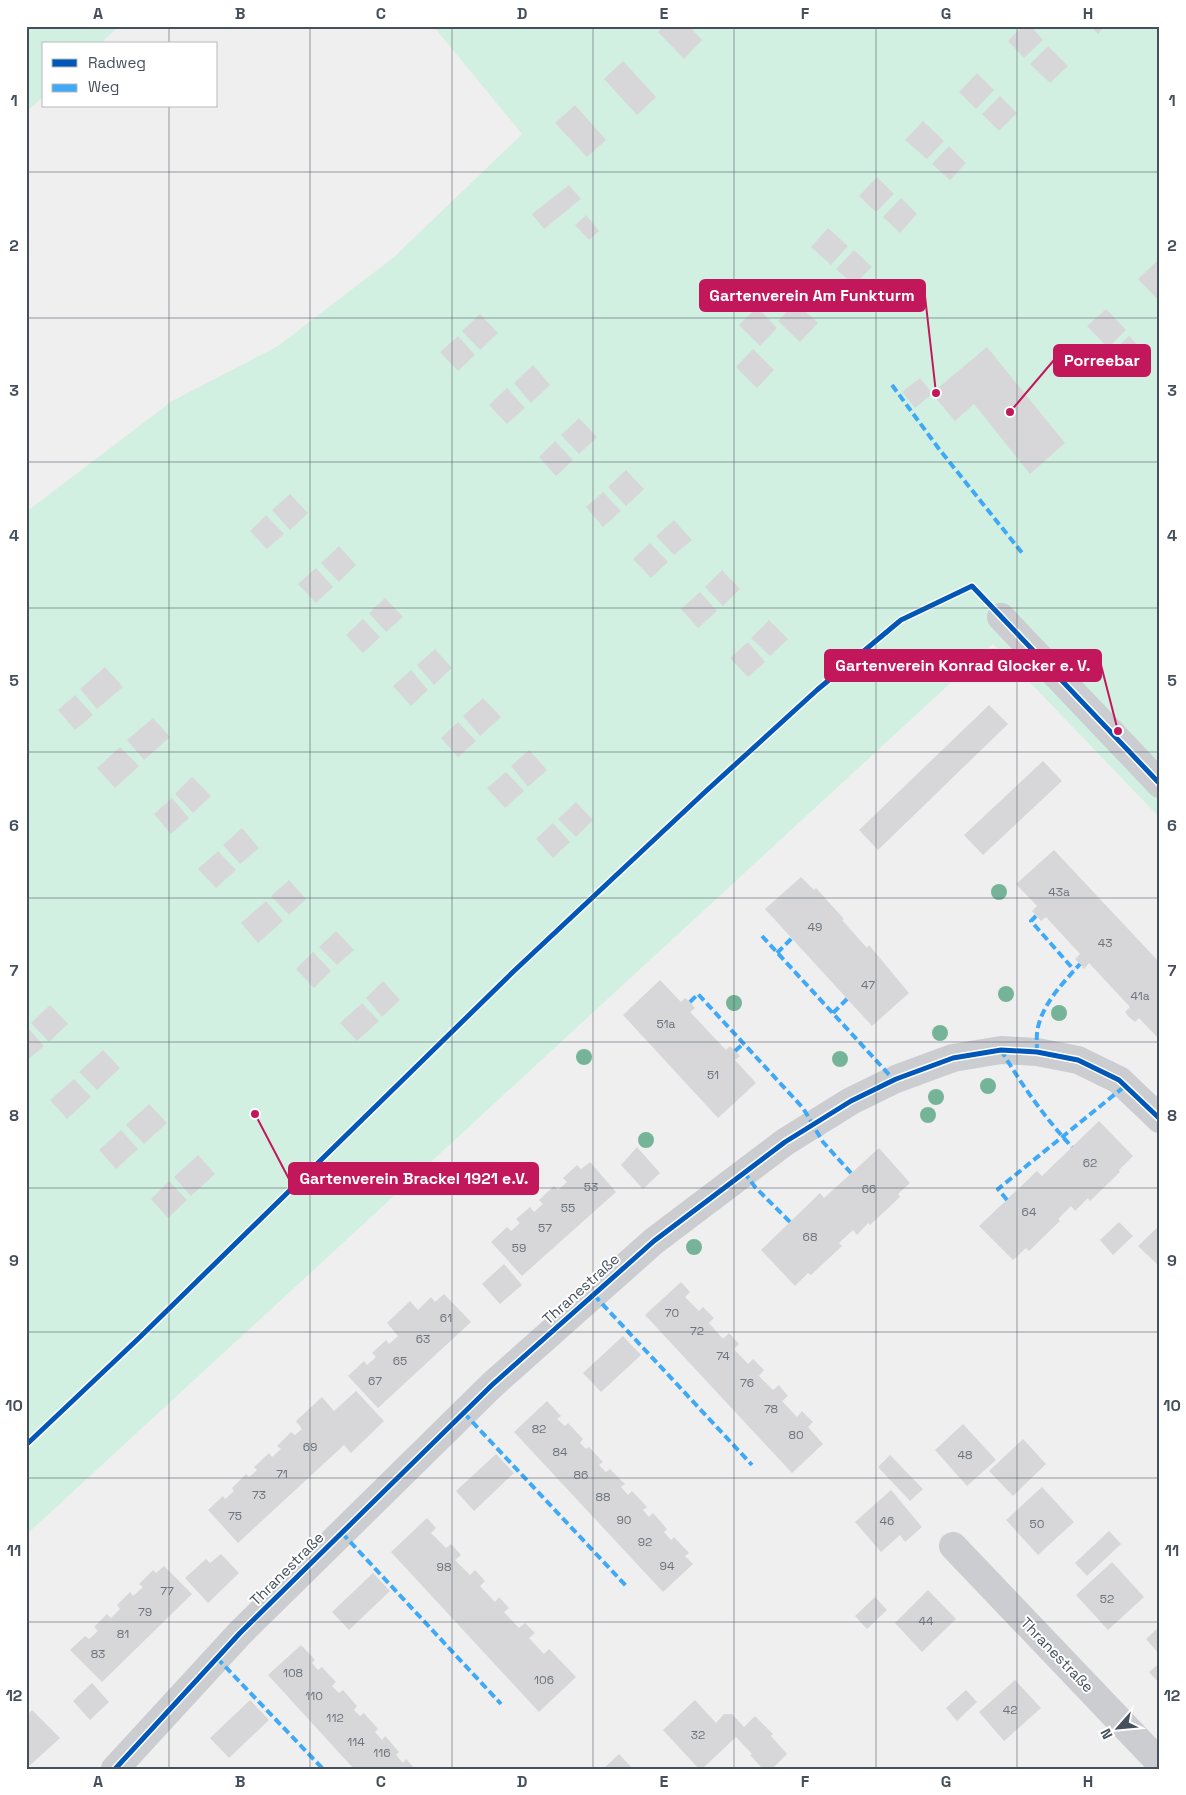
<svg xmlns="http://www.w3.org/2000/svg" width="1186" height="1795" font-family="'Space Grotesk',sans-serif">
<style>
.green{fill:#d2f0e1}
.building{fill:#d7d7d9}
.lines{fill:none;stroke-linecap:round;stroke-linejoin:round}
.minor{stroke:#cbcdd0;stroke-width:28}
.quiet{stroke:#3fa9f5;stroke-width:4;stroke-dasharray:8 4;stroke-linecap:butt}
.cycleway-casing{stroke:#fff;stroke-width:8}
.cycleway{stroke:#0057b8;stroke-width:5}
.tree{fill:#76b49a}
.grid{fill:none;stroke:#46505d;stroke-width:1;stroke-opacity:0.55}
.labels{text-anchor:middle;stroke-width:4;stroke-linejoin:round;paint-order:stroke}
.number-label{font-size:12px;fill:#6c737d}
.street-label{font-size:15px;fill:#46505d;stroke:#fff}
.leader{fill:none;stroke:#c2185b;stroke-width:2}
.callout-dot{fill:#c2185b;stroke:#fff;stroke-width:2}
.callout{fill:#c2185b;stroke:#c2185b;stroke-width:2}
.callout-label{font-size:16px;text-anchor:middle;font-weight:bold;fill:#fff}
.neatline{fill:none;stroke:#46505d;stroke-width:2}
.grid-label{font-size:16px;text-anchor:middle;font-weight:bold;fill:#46505d}
</style>
<rect width="100%" height="100%" fill="#f0efef"/>
<path class="green" d="M26,26H119L100,44H44V96L26,112Z
M433,26H1160V818L993,644L26,1535V512L172,401L278,346L394,257L522,134Z"/>
<path class="building" d="M664,26H689L702,40L684,59L658,32Z
M1023,26H1031L1043,40L1024,58L1008,41Z
M1090,26H1105L1098,34Z
M1048,46L1068,66L1050,83L1030,64Z
M623,61L656,97L637,115L604,79Z
M977,73L994,90L976,109L959,92Z
M1000,96L1017,113L999,131L982,114Z
M575,105L606,140L587,157L555,123Z
M923,121L944,141L927,159L905,140Z
M949,146L966,163L950,180L932,164Z
M877,177L894,194L876,212L859,196Z
M569,185L581,199L544,229L532,214Z
M901,198L917,214L900,233L883,217Z
M586,215L599,231L589,240L575,225Z
M828,228L848,246L831,265L811,247Z
M854,250L872,267L854,285L836,269Z
M1157,261L1160,265V298L1158,300L1138,279Z
M795,302L818,323L800,342L778,321Z
M757,307L777,328L760,346L739,325Z
M1106,309L1126,330L1108,348L1087,326Z
M480,314L498,333L480,350L462,331Z
M458,336L475,355L458,371L440,352Z
M1129,336L1151,359L1133,375L1112,352Z
M987,347L1065,443L1030,474L974,404L955,421L932,394L915,408L902,392L920,378L932,393Z
M753,349L774,370L757,388L736,367Z
M533,365L550,385L531,403L514,383Z
M507,388L525,408L507,424L489,405Z
M579,418L597,437L579,454L561,435Z
M555,441L573,460L556,476L539,457Z
M626,470L644,489L626,506L608,487Z
M603,492L621,511L603,527L586,507Z
M290,494L308,513L290,530L272,510Z
M266,515L284,534L267,549L250,531Z
M674,520L692,540L674,555L656,536Z
M650,543L668,562L651,578L633,559Z
M339,546L356,565L339,582L321,563Z
M316,568L333,587L316,603L298,584Z
M722,570L740,589L723,606L705,587Z
M700,592L717,611L698,628L681,609Z
M385,598L403,617L386,632L369,613Z
M363,619L380,637L363,653L346,635Z
M769,620L788,639L770,656L751,638Z
M748,642L765,662L748,677L730,658Z
M435,649L452,668L434,685L417,665Z
M105,667L123,687L97,709L80,689Z
M411,670L428,690L411,706L393,686Z
M75,695L93,715L75,730L58,710Z
M483,698L501,717L480,736L463,716Z
M989,705L1008,724L878,850L859,830Z
M153,718L170,737L144,760L127,740Z
M458,722L476,741L458,757L441,738Z
M120,747L139,766L115,788L97,768Z
M529,750L547,770L528,787L511,766Z
M1043,761L1062,781L983,855L964,835Z
M506,772L524,791L505,808L487,788Z
M192,777L211,796L193,813L175,794Z
M172,798L189,818L171,834L154,814Z
M576,802L593,820L576,837L558,819Z
M553,823L570,842L553,858L536,839Z
M242,828L259,848L240,864L223,845Z
M1054,850L1160,963V1040L1139,1018L1135,1022L1129,1017L1125,1012L1130,1007L1089,963L1084,969L1080,964L1075,959L1080,954L1046,917L1041,921L1032,911L1037,906L1016,884Z
M218,851L236,870L216,888L198,869Z
M801,877L814,890L816,888L844,919L842,920L867,948L869,945L909,993L872,1026L765,909Z
M289,880L306,899L289,915L271,896Z
M266,901L283,921L258,943L241,923Z
M336,931L354,950L337,965L319,947Z
M313,952L331,971L314,988L296,969Z
M660,980L681,1002L685,998L690,1002L695,1008L690,1012L726,1050L730,1046L740,1056L735,1060L756,1083L718,1118L623,1015Z
M383,981L400,1000L382,1017L366,998Z
M362,1003L379,1021L357,1041L340,1023Z
M50,1005L68,1024L49,1042L31,1023Z
M26,1026L44,1046L26,1061Z
M103,1050L120,1068L97,1090L79,1072Z
M74,1079L91,1097L67,1119L50,1100Z
M149,1104L167,1123L144,1144L126,1125Z
M1099,1121L1133,1156L1119,1170L1120,1172L1090,1201L1088,1198L1075,1211L1071,1206L1058,1219L1060,1221L1029,1251L1026,1248L1013,1260L979,1226L1037,1171L1042,1176Z
M121,1130L138,1149L116,1169L99,1150Z
M637,1147L660,1173L643,1189L621,1165Z
M879,1148L910,1183L898,1194L900,1197L870,1225L868,1223L857,1235L853,1230L839,1243L842,1246L811,1275L808,1273L795,1286L761,1250L820,1193L824,1198Z
M198,1155L215,1174L191,1196L174,1177Z
M590,1162L616,1192L522,1276L491,1242L507,1227L511,1231L520,1223L516,1219L530,1207L534,1212L543,1204L539,1200L554,1186L558,1190L567,1182L563,1178L577,1165L581,1169Z
M169,1181L187,1200L168,1218L151,1199Z
M1119,1222L1133,1236L1113,1255L1100,1240Z
M1160,1225V1267L1138,1246Z
M504,1264L522,1285L500,1304L482,1284Z
M681,1282L690,1292L685,1297L699,1311L703,1307L714,1318L709,1323L723,1339L729,1333L739,1344L734,1349L748,1364L753,1359L764,1370L759,1376L773,1390L779,1385L788,1396L782,1401L797,1417L802,1411L813,1422L808,1427L823,1444L792,1473L645,1315Z
M444,1294L471,1322L378,1408L348,1376L364,1361L367,1365L376,1357L372,1353L386,1340L389,1344L398,1336L387,1323L410,1301L418,1310L431,1297L435,1302Z
M623,1336L641,1355L601,1392L583,1373Z
M356,1391L384,1421L351,1453L344,1445L238,1543L208,1510L223,1496L225,1499L234,1491L232,1488L246,1474L249,1477L257,1470L254,1467L269,1453L272,1457L281,1449L277,1446L291,1432L295,1435L302,1429L296,1421L322,1397L334,1411Z
M547,1401L561,1416L557,1419L565,1426L568,1423L583,1439L580,1443L586,1449L589,1447L603,1462L599,1465L606,1472L610,1469L625,1484L621,1487L628,1495L632,1491L647,1507L643,1510L649,1517L653,1513L667,1529L664,1532L671,1540L674,1537L689,1553L685,1556L693,1564L663,1592L514,1432Z
M963,1424L996,1460L967,1486L935,1450Z
M1023,1439L1046,1464L1013,1496L989,1471Z
M496,1454L514,1473L474,1511L456,1491Z
M890,1455L923,1489L910,1501L878,1467Z
M1042,1487L1074,1522L1038,1555L1006,1520Z
M891,1490L922,1527L905,1542L900,1535L881,1552L855,1522Z
M427,1518L436,1528L431,1533L446,1548L451,1544L461,1555L455,1560L470,1575L475,1570L485,1581L480,1586L495,1602L499,1597L509,1608L504,1612L519,1628L525,1623L535,1633L529,1638L544,1654L549,1649L576,1677L539,1712L391,1552Z
M1109,1531L1121,1544L1087,1576L1075,1563Z
M221,1554L239,1573L208,1603L185,1578L206,1559L210,1563Z
M1112,1562L1144,1597L1108,1630L1076,1595Z
M164,1566L192,1594L102,1682L70,1650L85,1636L89,1639L98,1631L94,1627L107,1614L111,1618L120,1609L117,1605L130,1592L133,1596L143,1587L139,1584L153,1570L156,1573Z
M373,1573L390,1591L349,1630L332,1612Z
M928,1590L956,1619L922,1652L895,1623Z
M875,1597L887,1610L867,1629L855,1616Z
M1160,1626V1653L1159,1654L1146,1639Z
M301,1645L315,1660L312,1663L318,1670L322,1667L336,1682L332,1686L339,1693L343,1690L357,1706L354,1710L360,1716L364,1713L378,1729L375,1732L382,1740L385,1736L399,1752L396,1755L403,1763L406,1759L415,1769H354L268,1675Z
M1160,1663V1684L1149,1672Z
M1015,1680L1041,1708L1004,1741L979,1712Z
M92,1683L109,1702L90,1720L73,1701Z
M966,1690L977,1702L957,1721L946,1708Z
M250,1700L269,1720L229,1758L210,1738Z
M695,1700L716,1723L724,1714H732L744,1727L755,1716L773,1734L771,1736L787,1754L772,1769H763L750,1755L752,1754L736,1737L702,1769H699L663,1730Z
M32,1710L60,1738L26,1769V1716Z
M619,1754L633,1769H603Z"/>
<g class="lines">
<path class="minor" d="M1001,617L1160,784
M953,1546L1160,1763
M115,1769L240,1633L492,1385L654,1241L785,1142L851,1101L896,1079L953,1058L1001,1050L1037,1052L1078,1060L1119,1080L1160,1119"/>
<path class="quiet" d="M892,385L939,449L1023,554
M1036,916L1031,921L1074,970
M762,936L894,1080
M777,953L792,938
M690,1002L698,994L803,1108L823,1142L851,1173
M833,1013L847,999
M1001,1050C1021,1084 1045,1118 1072,1147
M735,1051L744,1043
M1037,1052C1037,1044 1036,1035 1038,1027C1044,1002 1063,983 1080,964
M744,1172L755,1187L790,1222
M1007,1200L998,1189L1125,1086
M594,1295L752,1465
M464,1413L628,1588
M342,1533L501,1704
M217,1658L323,1769"/>
<g class="cycleway-casing">
<path id="cycleway" d="M26,1445L138,1339L514,971L705,792L817,690L901,620L972,586L1160,784
M115,1769L240,1633L492,1385L654,1241L785,1142L851,1101L896,1079L953,1058L1001,1050L1037,1052L1078,1060L1119,1080L1160,1119"/>
</g>
<use href="#cycleway" class="cycleway"/>
</g>
<g class="tree">
<circle cx="999" cy="892" r="8"/>
<circle cx="1006" cy="994" r="8"/>
<circle cx="734" cy="1003" r="8"/>
<circle cx="1059" cy="1013" r="8"/>
<circle cx="940" cy="1033" r="8"/>
<circle cx="584" cy="1057" r="8"/>
<circle cx="840" cy="1059" r="8"/>
<circle cx="988" cy="1086" r="8"/>
<circle cx="936" cy="1097" r="8"/>
<circle cx="928" cy="1115" r="8"/>
<circle cx="646" cy="1140" r="8"/>
<circle cx="694" cy="1247" r="8"/>
</g>
<path class="grid" d="M169,26V44M310,26V1769M452,26V1769M593,26V1769M734,26V1769M876,26V1769M1017,26V1769M169,106V1769M26,172H1160M26,318H1160M26,462H1160M26,608H1160M26,752H1160M26,898H1160M26,1042H1160M26,1188H1160M26,1332H1160M26,1478H1160M26,1622H1160"/>
<g class="labels">
<g class="number-label">
<text x="1059" y="896">43a</text>
<text x="815" y="931">49</text>
<text x="1105" y="947">43</text>
<text x="868" y="989">47</text>
<text x="1140" y="1000">41a</text>
<text x="666" y="1028">51a</text>
<text x="713" y="1079">51</text>
<text x="1090" y="1167">62</text>
<text x="591" y="1191">53</text>
<text x="869" y="1193">66</text>
<text x="568" y="1212">55</text>
<text x="1029" y="1216">64</text>
<text x="545" y="1232">57</text>
<text x="810" y="1241">68</text>
<text x="519" y="1252">59</text>
<text x="672" y="1317">70</text>
<text x="446" y="1322">61</text>
<text x="697" y="1335">72</text>
<text x="423" y="1343">63</text>
<text x="723" y="1360">74</text>
<text x="400" y="1365">65</text>
<text x="375" y="1385">67</text>
<text x="747" y="1387">76</text>
<text x="771" y="1413">78</text>
<text x="539" y="1433">82</text>
<text x="796" y="1439">80</text>
<text x="310" y="1451">69</text>
<text x="560" y="1456">84</text>
<text x="965" y="1459">48</text>
<text x="282" y="1478">71</text>
<text x="581" y="1479">86</text>
<text x="259" y="1499">73</text>
<text x="603" y="1501">88</text>
<text x="235" y="1520">75</text>
<text x="624" y="1524">90</text>
<text x="887" y="1525">46</text>
<text x="1037" y="1528">50</text>
<text x="645" y="1546">92</text>
<text x="667" y="1570">94</text>
<text x="444" y="1571">98</text>
<text x="167" y="1595">77</text>
<text x="1107" y="1603">52</text>
<text x="145" y="1616">79</text>
<text x="926" y="1625">44</text>
<text x="123" y="1638">81</text>
<text x="98" y="1658">83</text>
<text x="293" y="1677">108</text>
<text x="544" y="1684">106</text>
<text x="314" y="1700">110</text>
<text x="1010" y="1714">42</text>
<text x="335" y="1722">112</text>
<text x="698" y="1739">32</text>
<text x="356" y="1746">114</text>
<text x="382" y="1757">116</text>
</g>
<g class="street-label">
<text transform="translate(581 1289) rotate(-42)" y="5">Thranestraße</text>
<text transform="translate(287 1569) rotate(-45)" y="5">Thranestraße</text>
<text transform="translate(1057 1655) rotate(46)" y="5">Thranestraße</text>
</g>
</g>
<path class="leader" d="M936 393L925 296M1010 412L1054 360M1118 731L1101 665M255 1114L289 1179"/>
<g class="callout-dot">
<circle cx="936" cy="393" r="5"/>
<circle cx="1010" cy="412" r="5"/>
<circle cx="1118" cy="731" r="5"/>
<circle cx="255" cy="1114" r="5"/>
</g>
<g class="callout">
<rect x="700" y="280" width="225" height="31" rx="5"/>
<rect x="1054" y="345" width="96" height="31" rx="5"/>
<rect x="825" y="650" width="276" height="31" rx="5"/>
<rect x="289" y="1163" width="249" height="31" rx="5"/>
</g>
<g class="callout-label">
<text x="812" y="301">Gartenverein Am Funkturm</text>
<text x="1102" y="366">Porreebar</text>
<text x="963" y="671">Gartenverein Konrad Glocker e. V.</text>
<text x="414" y="1184">Gartenverein Brackel 1921 e.V.</text>
</g>
<rect width="1186" height="1795" fill="none" stroke="#ffffff" stroke-width="55"/>
<rect x="42" y="42" width="175" height="65" fill="#ffffff" stroke="#b5b9be"/>
<rect x="52" y="59" width="25" height="8" fill="#0057b8" stroke="#b5b9be"/>
<text x="88" y="68" font-size="15" fill="#46505d">Radweg</text>
<rect x="52" y="84" width="25" height="8" fill="#3fa9f5" stroke="#b5b9be"/>
<text x="88" y="92" font-size="15" fill="#46505d">Weg</text>
<g transform="translate(1118 1728) rotate(243)" stroke="#ffffff" stroke-width="4" paint-order="stroke">
<path d="M0-4L9 19L0 12L-9 19Z" fill="#46505d"/>
<text y="-8" font-size="14" font-weight="bold" text-anchor="middle" fill="#46505d">N</text>
</g>
<rect x="28" y="28" width="1130" height="1740" class="neatline"/>
<g class="grid-label">
<text x="98" y="19">A</text>
<text x="240" y="19">B</text>
<text x="381" y="19">C</text>
<text x="522" y="19">D</text>
<text x="664" y="19">E</text>
<text x="805" y="19">F</text>
<text x="946" y="19">G</text>
<text x="1088" y="19">H</text>
<text x="14" y="106">1</text>
<text x="1172" y="106">1</text>
<text x="14" y="251">2</text>
<text x="1172" y="251">2</text>
<text x="14" y="396">3</text>
<text x="1172" y="396">3</text>
<text x="14" y="541">4</text>
<text x="1172" y="541">4</text>
<text x="14" y="686">5</text>
<text x="1172" y="686">5</text>
<text x="14" y="831">6</text>
<text x="1172" y="831">6</text>
<text x="14" y="976">7</text>
<text x="1172" y="976">7</text>
<text x="14" y="1121">8</text>
<text x="1172" y="1121">8</text>
<text x="14" y="1266">9</text>
<text x="1172" y="1266">9</text>
<text x="14" y="1411">10</text>
<text x="1172" y="1411">10</text>
<text x="14" y="1556">11</text>
<text x="1172" y="1556">11</text>
<text x="14" y="1701">12</text>
<text x="1172" y="1701">12</text>
<text x="98" y="1787">A</text>
<text x="240" y="1787">B</text>
<text x="381" y="1787">C</text>
<text x="522" y="1787">D</text>
<text x="664" y="1787">E</text>
<text x="805" y="1787">F</text>
<text x="946" y="1787">G</text>
<text x="1088" y="1787">H</text>
</g>
</svg>
